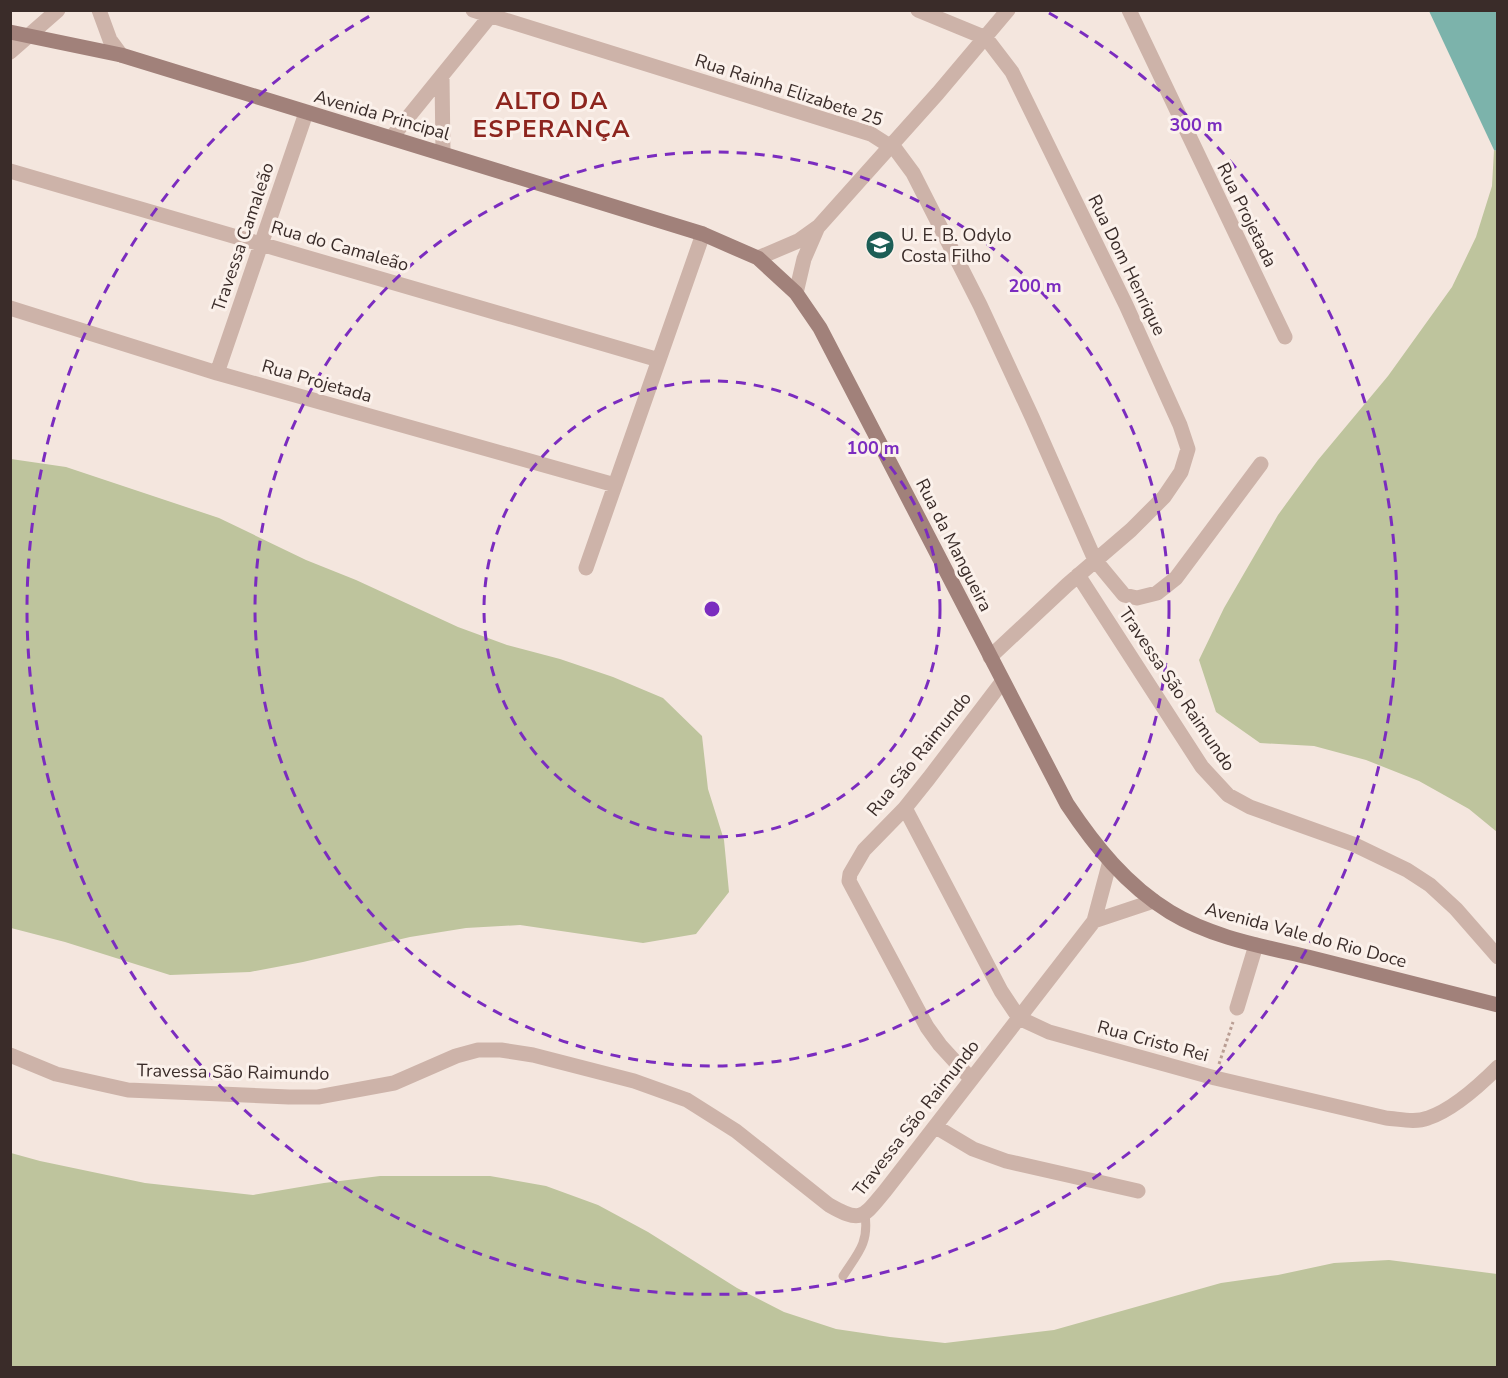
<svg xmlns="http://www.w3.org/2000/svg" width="1508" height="1378" font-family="'Nunito Sans',sans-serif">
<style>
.green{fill:#bec49d}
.water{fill:#7cb3ab}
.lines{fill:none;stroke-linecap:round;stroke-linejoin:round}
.path{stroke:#b99d93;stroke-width:3;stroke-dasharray:3 3;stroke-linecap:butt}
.lane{stroke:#cdb3a9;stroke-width:9}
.street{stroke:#cdb3a9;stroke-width:15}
.secondary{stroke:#a1817a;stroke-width:15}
.ring{fill:none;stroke:#7b2cbf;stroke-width:3;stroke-dasharray:10 8}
.labels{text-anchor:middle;stroke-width:6;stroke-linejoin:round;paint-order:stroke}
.street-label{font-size:18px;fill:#3a2c29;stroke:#fbf1eb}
.poi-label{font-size:18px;fill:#3a2c29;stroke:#fbf1eb;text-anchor:start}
.district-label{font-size:24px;font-weight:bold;letter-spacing:1.5px;fill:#8d251e;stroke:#fbf1eb}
.centre{fill:#7b2cbf;stroke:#fbf1eb;stroke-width:3}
.ring-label{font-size:18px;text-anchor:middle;font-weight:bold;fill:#7b2cbf;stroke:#fbf1eb;stroke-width:6;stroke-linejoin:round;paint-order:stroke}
</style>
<rect width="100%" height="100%" fill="#f4e6de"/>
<path class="green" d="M1494,150L1497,151V832L1469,809L1419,781L1366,760L1314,746L1260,743L1216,712L1199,660L1224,608L1278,515L1318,460L1388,376L1452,287L1476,237L1492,186Z
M11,459L66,467L219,518L306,560L356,580L458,627L507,645L560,659L613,677L663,698L702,736L708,789L724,840L729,892L696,934L643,943L520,925L466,928L410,937L303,962L250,972L170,975L65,942L11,928Z
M11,1153L40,1161L145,1183L253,1195L324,1183L380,1176H490L546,1186L598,1205L648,1232L737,1288L784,1312L836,1329L890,1337L945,1343L1054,1330L1221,1283L1278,1275L1334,1263L1389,1260L1497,1274V1367H11Z"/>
<path class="water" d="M1429,11H1497V151L1494,150Z"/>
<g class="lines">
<path class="path" d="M1219,1064L1233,1022"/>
<path class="lane" d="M843,1276C858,1253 869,1243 865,1215"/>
<path class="street" d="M99,10L110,40L121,55
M473,10L871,134L896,150L913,173L980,305L1032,417L1095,560L1124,595L1137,598L1157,593L1176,578L1261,464
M918,10L986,38L1012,72L1126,305L1180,425L1188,449L1181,472L1164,497L1131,530L1067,585L990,657
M1129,10L1285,337
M10,52L58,10
M442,76L443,153
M392,137L495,10
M10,171L659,360
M758,258L798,241L819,226L938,93L1008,10
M796,293L804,259L817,229
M10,308L217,373L615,485
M217,373L306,113
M586,568L703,234
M1078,575L1202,767L1228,795L1250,807L1353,844L1407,870L1430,885L1456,909L1498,957
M905,808L1001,991L1019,1018L1049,1032L1215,1078L1386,1118C1400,1119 1415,1123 1428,1118C1452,1110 1480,1085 1498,1067
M1094,921L1154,901
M1237,1008L1256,945
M10,1055L56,1074L128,1090L289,1097H318L394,1083L456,1056L478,1050H501L533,1055L634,1081L687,1100L736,1131L829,1205C862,1224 863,1217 885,1191L1094,921L1110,861
M971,1079L940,1045L927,1027L849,881L850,874L864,850L905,808L929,778L1002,682
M936,1127L973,1149L1006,1161L1138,1191"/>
<path class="secondary" d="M10,32L121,55L703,234L758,258L796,293L820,328L1067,804C1095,846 1126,885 1170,912C1211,937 1261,946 1308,957C1371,973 1434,989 1498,1005"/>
</g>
<g class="ring">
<circle cx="712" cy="609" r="228"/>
<circle cx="712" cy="609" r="457"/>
<path d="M1049 13A685 685 0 1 1 375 13"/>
</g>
<defs>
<g id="school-disc" transform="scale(1.5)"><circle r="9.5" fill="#1c5e56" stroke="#fbf1eb"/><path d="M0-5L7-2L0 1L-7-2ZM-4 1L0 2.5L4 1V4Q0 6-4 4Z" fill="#fff"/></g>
</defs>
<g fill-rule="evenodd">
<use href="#school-disc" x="880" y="245"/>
</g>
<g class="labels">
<g class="street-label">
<text transform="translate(789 90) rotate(18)" y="6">Rua Rainha Elizabete 25</text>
<text transform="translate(382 115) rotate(16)" y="6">Avenida Principal</text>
<text transform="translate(1247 215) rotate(64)" y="6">Rua Projetada</text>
<text transform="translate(243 237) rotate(-71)" y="6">Travessa Camaleão</text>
<text transform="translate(340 246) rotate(16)" y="6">Rua do Camaleão</text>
<text transform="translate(1127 265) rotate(64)" y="6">Rua Dom Henrique</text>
<text transform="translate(317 381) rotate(16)" y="6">Rua Projetada</text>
<text transform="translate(954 545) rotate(63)" y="6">Rua da Mangueira</text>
<text transform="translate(1177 689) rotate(56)" y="6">Travessa São Raimundo</text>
<text transform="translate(919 754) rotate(-51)" y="6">Rua São Raimundo</text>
<text transform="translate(1306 935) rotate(15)" y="6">Avenida Vale do Rio Doce</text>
<text transform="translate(1153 1041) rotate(15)" y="6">Rua Cristo Rei</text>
<text transform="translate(233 1072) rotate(1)" y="6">Travessa São Raimundo</text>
<text transform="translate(916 1118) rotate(-52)" y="6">Travessa São Raimundo</text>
</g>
<g class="poi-label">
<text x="901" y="241">U. E. B. Odylo<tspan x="901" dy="21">Costa Filho</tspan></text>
</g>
<g class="district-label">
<text x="552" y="109">ALTO DA<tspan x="552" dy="28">ESPERANÇA</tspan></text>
</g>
</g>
<circle cx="712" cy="609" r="9" class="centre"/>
<g class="ring-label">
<text x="1196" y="131">300 m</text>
<text x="1035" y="292">200 m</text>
<text x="873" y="454">100 m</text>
</g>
<rect width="1508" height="1378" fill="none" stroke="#3a2c29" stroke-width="24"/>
</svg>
